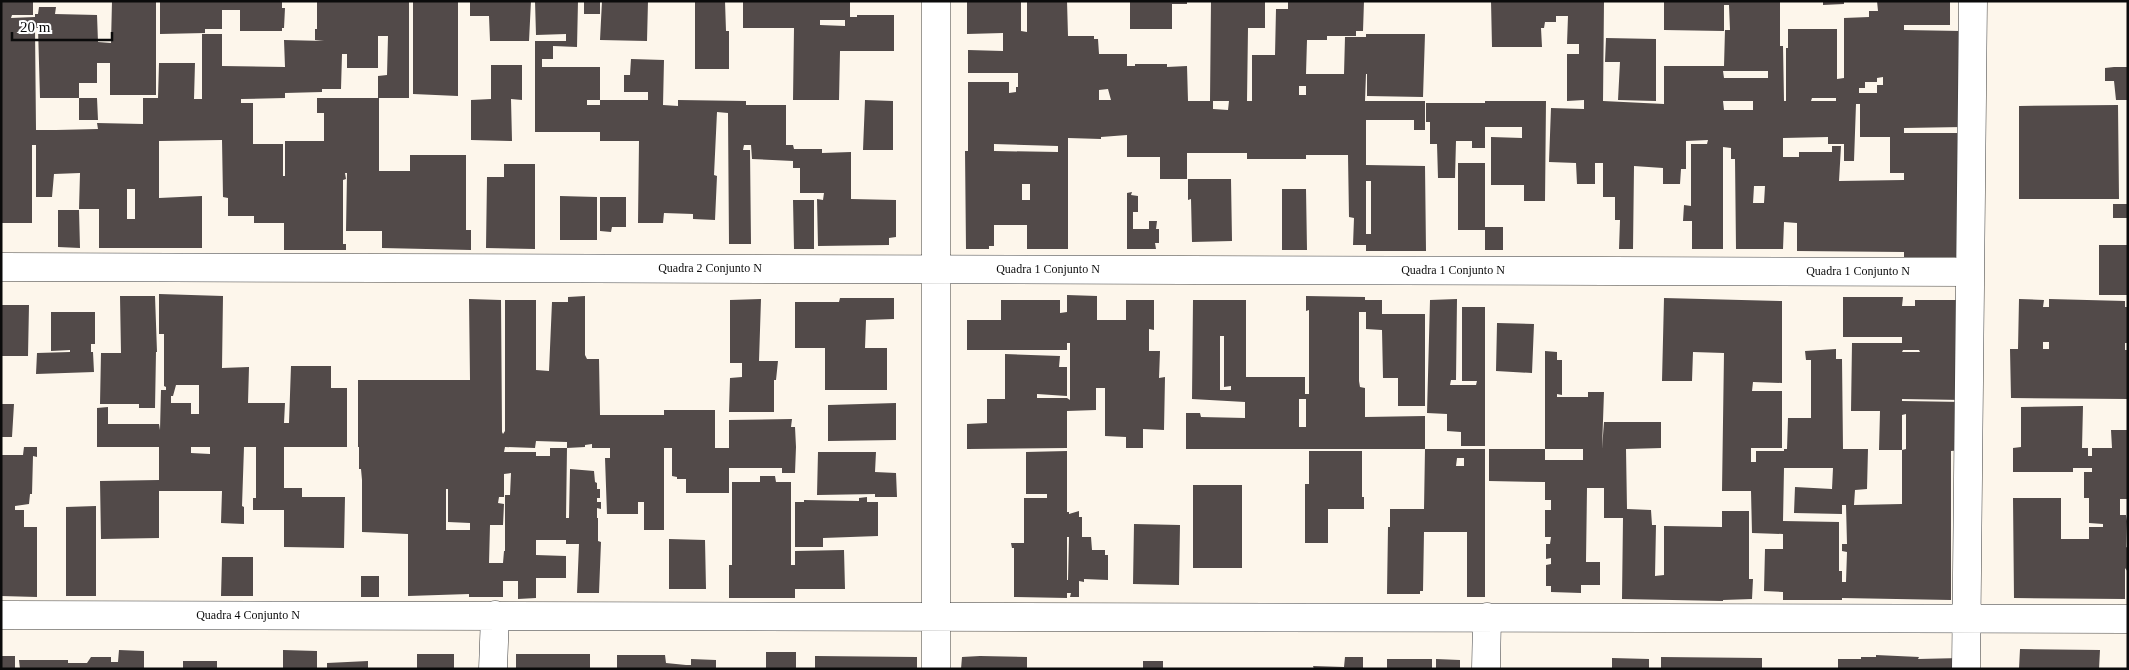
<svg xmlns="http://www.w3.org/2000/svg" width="2129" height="670" font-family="'Times New Roman',serif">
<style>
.building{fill:#524a49;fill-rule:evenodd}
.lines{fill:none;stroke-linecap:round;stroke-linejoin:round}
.street-casing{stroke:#3e3e3e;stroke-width:29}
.street{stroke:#fff;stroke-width:28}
.labels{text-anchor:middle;stroke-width:5;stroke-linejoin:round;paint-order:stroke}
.street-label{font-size:12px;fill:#0b0b0b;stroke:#fff}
</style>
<rect width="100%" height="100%" fill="#fdf6eb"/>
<path class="building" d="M1,1H33V15H12L11,18L35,17V14H38L39,7H56L55,14L97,15L98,42L111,43L112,1H156V95H110V63H97V83H79V98H97L98,120H79V98H40L38,28H35L36,130H56L98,129L97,123L143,124V98H158L159,63H195L194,99H202V34H222V66L285,67L284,40L324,41L315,40V29H317V1H409V98H379V171H410V155H466V230H471V250L382,248V231H346L347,173H345L346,179L343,180V244H346V250H284V223H254V216H228V198L223,197L222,140L159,141V198L202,196V248H99V209H79L80,173L54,174L52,197H36V145H32V223H1ZM378,36H388L387,75L378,76V98H317V113H324V141H285V176H283V144H253V103H241V99L285,98V93L322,92V89H341L342,54H347V68H378ZM127,189H135V219H127Z
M160,1H282V8H285L284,28H282V31H240V10H222V29H205V33L160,34Z
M413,1H458V96L413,94Z
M470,1H531L529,41H490L489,16H470Z
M535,1H578L577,47L553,46V59H542V67H600V100H648V92H624V75H630L631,59L664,60L663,105L678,106V100L746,101V105H786V145H793L794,149H822V153L851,152V199L896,200V237L889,238V245L818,246L817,199L823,200L824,193H800V168H793V161L752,159L751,145H744L743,150H750L751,244H729L728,113L717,112L714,175L717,176L715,220L693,219V214L664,213L663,223H638L639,141H600V132H535V41H566V34L536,35ZM587,100H600V105H587Z
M584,1H600V14H584Z
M602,1H648L647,41L600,40Z
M695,1H725L726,31H729V69H695Z
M743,1H850V17H857V15H894V51H840L839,100H793L794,28H743ZM820,20H845V26L820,25Z
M967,1H1021V31L1027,32V1H1067L1068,36H1094V39H1098L1099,54H1127V66H1135V64H1167V67L1187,66L1188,101H1210L1211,1H1265V28H1248L1247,101H1252V55H1275L1276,9H1288V1H1364L1363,31H1356V36H1327V40H1307L1306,74H1344L1345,37H1366V34H1425L1423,97L1367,96V74H1366L1365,101H1425V130H1414V120H1366V165L1425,166L1426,251H1366V245H1353L1354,218L1349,217L1348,155H1306V159H1247V153H1187V179H1160V157H1127V135L1101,137V139L1068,138V249H1027V225H994V246H989V249H966L965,151H968V82H1009V93L1016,92V87H1018V73H968V50L1003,51V33L967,34ZM1299,86H1306V95H1299ZM1108,89L1111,100H1099V90ZM1213,101H1229L1228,110L1213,109ZM994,144L1058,146V152L994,151ZM1366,181H1371V234H1366ZM1022,184H1030V200H1022Z
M1130,1H1187V4H1172V29H1130Z
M1491,1H1604L1603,101L1664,104V66H1724L1725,30H1730L1729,5H1724V31L1664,30V1H1780V46H1783L1784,101H1786V48H1788V29H1837V79L1844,78V18L1869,17V11H1878L1877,1H1950V25H1904V30L1961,31L1963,127L1904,128V133H1965L1959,257H1904V252L1797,251V223L1784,222L1783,249H1736L1735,159H1731V148L1723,147V249H1692V221H1683L1684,205L1691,206V144H1707L1708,140L1686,141V169H1681L1680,184H1663V168L1634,166L1633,249H1619L1620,220H1615V197H1603V163H1595V184H1577L1576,163L1549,162L1551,108L1584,109V100L1567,101V54H1579V44H1567L1568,16H1556V22H1545L1544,28H1541L1542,47H1492ZM1723,71H1768V78H1724ZM1883,77V85H1877V93H1859V88H1865V82H1877V78ZM1812,98H1836V101H1811ZM1723,101H1753V110H1724ZM1856,104H1860V137H1890V173H1904V180L1839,181L1841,146H1832V152H1799V157H1783V138L1828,137V144H1844V161H1854ZM1754,186H1765L1764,203H1753Z
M1823,1H1844V4L1823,5Z
M1606,38L1656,39V101L1618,100L1620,62H1605Z
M491,65H522V100L511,99L512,141L471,140V100L491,99Z
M2114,67H2128V100H2116L2114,81H2105V68Z
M865,100L893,101V150H863Z
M1485,101H1546L1545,201H1524V185H1491V137L1522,138V127H1485V148H1472V141H1456L1455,178H1438L1437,144H1430V122H1426V103H1485Z
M2118,105L2119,199H2019V106Z
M1458,163H1485V227H1503V250H1485V230H1458Z
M504,164H535V249L486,248L487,177H504Z
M1188,179H1231L1232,241L1192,242L1191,199L1188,200Z
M1282,189H1306L1307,250H1282Z
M1132,192L1131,195L1138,196V212H1133V229H1149V221H1157L1156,229H1159V243H1155L1156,249H1127V193Z
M560,196L597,197V240H560Z
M600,197H626V227H612L611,232L600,231Z
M793,200H814V249H794Z
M2113,204H2128V218H2113Z
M58,210H79L80,248L58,247Z
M2099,245H2128V295H2099Z
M159,294L223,296L222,368L249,367L248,403H285L284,423H289L291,366H331V388H347V447H284V488H302V497H345L344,548L284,547V510H253V498H256V447H244L242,506L244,507V524L221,523L222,491H159V538L101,539L100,481L159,480V447H97V408L108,407V424H159L160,430L161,390H166V387L164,386V334H159ZM176,385H199V414H191V403H171V396H173ZM191,447H210V454L191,453Z
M1067,295L1097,296V320H1126V300H1154V330L1149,329V351H1160L1159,378L1165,377L1164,430L1143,429V448H1126V437L1105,436V388H1096V410L1067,411V448L967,449V424L987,423V399H1005V354L1060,356L1059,367H1067V396L1037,394V398H1067L1070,400V343H1067V350H967V320H1001V300H1060V313L1067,312Z
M120,296H155L157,352H156L155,408H139V404H100L101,353H121Z
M585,296V355L587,359H599L600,415H664V410H715V448H729V420L792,419L791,427H795L796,447L795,473H782V468H729V493H686V479H677V477L672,476V448H664V530H644V502H638V514H607L605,458H610V448H592V444L585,445V447L567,448V442L536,441L535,448L505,447L504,452H536V456H550V448H567L566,518H569L570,469L594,471L595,482L597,483V489H600V498H597V502H601V509L597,508V518H598V541L601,542L599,593H577L579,544H566V540H536V555L566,556V578H536V598L518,599V581H503V597H469V594L408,596V534L362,532V480L361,469H359V447H358V380H470L469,299L501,300L502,432L503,434L505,431V300H536V370L549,371L552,302H568V297ZM511,473L510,495H505V551H504L503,563H489L490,525H503L504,504L498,503L499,497H504V474ZM446,489H448V522L470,523V530H446Z
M1306,296L1365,297V300H1382V314H1425V406H1398V378H1383L1382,330L1366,329V312H1359V381L1360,387L1365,388V417L1425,416V449H1186V413H1200L1201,417L1245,418V402L1192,399L1193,300H1246V377H1305V394H1309V310L1306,311ZM1220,336H1224V387L1231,386V390H1220ZM1299,399H1306V427H1299Z
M1843,297H1903L1902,306H1915V300H1959L1963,400L1902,399V401L1963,402L1961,450L1951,451V600L1842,598V600H1783V592L1764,591L1765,549H1783V534L1752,533L1751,491H1722L1724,353L1693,352L1692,381H1662L1664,298L1782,301V383L1753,382L1752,391H1782V448H1751V462H1756V451H1784V449H1787L1788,418H1811V360H1806L1805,351L1836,349V359H1842L1843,449H1868L1867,489L1855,490L1854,505L1902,504V450L1906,449V414L1902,415V450H1879L1880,411H1851L1852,343H1902V337H1843ZM1903,350H1919L1920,352H1902ZM1784,468H1833L1832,489L1795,487L1794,513L1842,514V505H1846L1847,544H1842V551L1847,552L1846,582H1842V571H1839V522L1783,521Z
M840,298H894V319L866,320L865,348H887V390H825V348H795V302H839Z
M761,299L759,361H778L776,380H774V412H729L730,378L742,377V363H730V300Z
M1457,299L1456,380H1451L1450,385H1476L1477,381H1462V307H1485V446H1461V432L1447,431V414L1427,413L1430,300Z
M2019,299L2044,300L2043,307H2049V299L2125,301V307H2128V343H2125V350H2128V399L2011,398L2010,349H2018ZM2043,342H2049V349H2043Z
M1,305H29L28,356H1Z
M51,312H95V344H91V352H93L94,372L36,374L37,353L70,352V350L51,351Z
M1497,323L1534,324L1532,373L1496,371Z
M1545,351L1557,352V360H1562V395L1557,394V397H1588V392H1604L1602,449L1604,422H1661V448L1626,449L1627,509L1651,510L1652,525H1656L1655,576L1664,575V526L1722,527V511H1749V579H1753L1752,599L1723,600V601L1622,599L1623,518H1604V488H1587L1586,562H1600V585H1581V593L1551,592V586H1546V565L1551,564V558L1546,559V544H1550L1551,537H1545V510H1551V500H1545V482L1489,481V449H1545V460H1583V449H1545Z
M896,403V440L828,441V405Z
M1,404H14L12,437H1Z
M2083,406L2082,448H2088V456H2092V448H2112L2111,430H2128V499H2120V515H2126L2127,521L2126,547L2128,548V572L2125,568V599L2014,598L2013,498H2061V539H2089V527H2103V524L2089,523V498H2084V472H2092V468H2073V472H2013V448L2021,447V407Z
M24,447H37V457L33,456L32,494H30L29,504L15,506V510H24V527H37V597L1,596V455H23Z
M1425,449H1485V597H1467V532H1424L1423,591H1420V594H1387L1388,527H1390V509H1424ZM1457,458H1464V466H1456Z
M1067,451V512H1069V514L1079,511V517H1082V537H1091L1092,550H1105V555H1108V580L1084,579V582L1079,581V597H1070L1071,593H1067V598L1014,597V548H1012L1011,543H1024V498H1047V494H1026V452ZM1067,537H1069L1068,580H1067Z
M1309,451H1362V497H1364V509H1328V543H1305V484H1309Z
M818,452H876L875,472L896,473L897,497H875V494L817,495Z
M760,476H775L776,482H791V565H795V551L844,550L845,589H795V598H729V565H732V482H760Z
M1193,485H1242V568H1193Z
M867,497V502H878V536L823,538V547H795V502H804V500L859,501V498Z
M96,506V596H66V507Z
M1134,524L1180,525L1179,585L1133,584Z
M669,539L705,540L706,589H669Z
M222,557H253V596H221Z
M361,576H379V597H361Z
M2020,649L2100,650L2099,669H2019Z
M119,650L144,651V669H20L19,660H68V663H87L91,657H111V662H118Z
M283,650L317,651V669H283Z
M766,652H796V669H766Z
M417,654H454V669H417Z
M516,654H590V669H516Z
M617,655H665L666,663L686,665H691V659L716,660V669H617Z
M1876,655L1919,657L1918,659L1961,658V669H1838V659H1861V657H1876Z
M1,656H15V669H1Z
M815,656L917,657V669H815Z
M980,656L1027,657V669H961L962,657Z
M1345,657H1363V669H1314L1313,666L1344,667Z
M1661,657L1762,658V669H1661Z
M1612,658L1649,659V669H1612Z
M1387,659H1432V669H1387Z
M1436,659L1460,660V669H1436Z
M183,661H217V669H183Z
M368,661V669H327V663Z
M1143,661H1163V669H1143Z"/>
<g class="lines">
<g class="street-casing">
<path id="street" d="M1,267L1970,272
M1,615L2128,619
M493,669L495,615
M936,669V1
M1486,669L1487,617
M1966,669L1973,1"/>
</g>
<use href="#street" class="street"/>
</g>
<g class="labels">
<g class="street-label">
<text x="710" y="272">Quadra 2 Conjunto N</text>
<text x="1048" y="273">Quadra 1 Conjunto N</text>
<text x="1453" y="274">Quadra 1 Conjunto N</text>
<text x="1858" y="275">Quadra 1 Conjunto N</text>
<text x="248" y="619">Quadra 4 Conjunto N</text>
</g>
</g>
<rect width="2129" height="670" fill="none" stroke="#0b0b0b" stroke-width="5"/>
<path d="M12 32v8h100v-8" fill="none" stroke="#0b0b0b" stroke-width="2.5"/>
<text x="20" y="32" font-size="15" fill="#0b0b0b" stroke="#ffffff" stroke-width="4" paint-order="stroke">20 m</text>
</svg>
